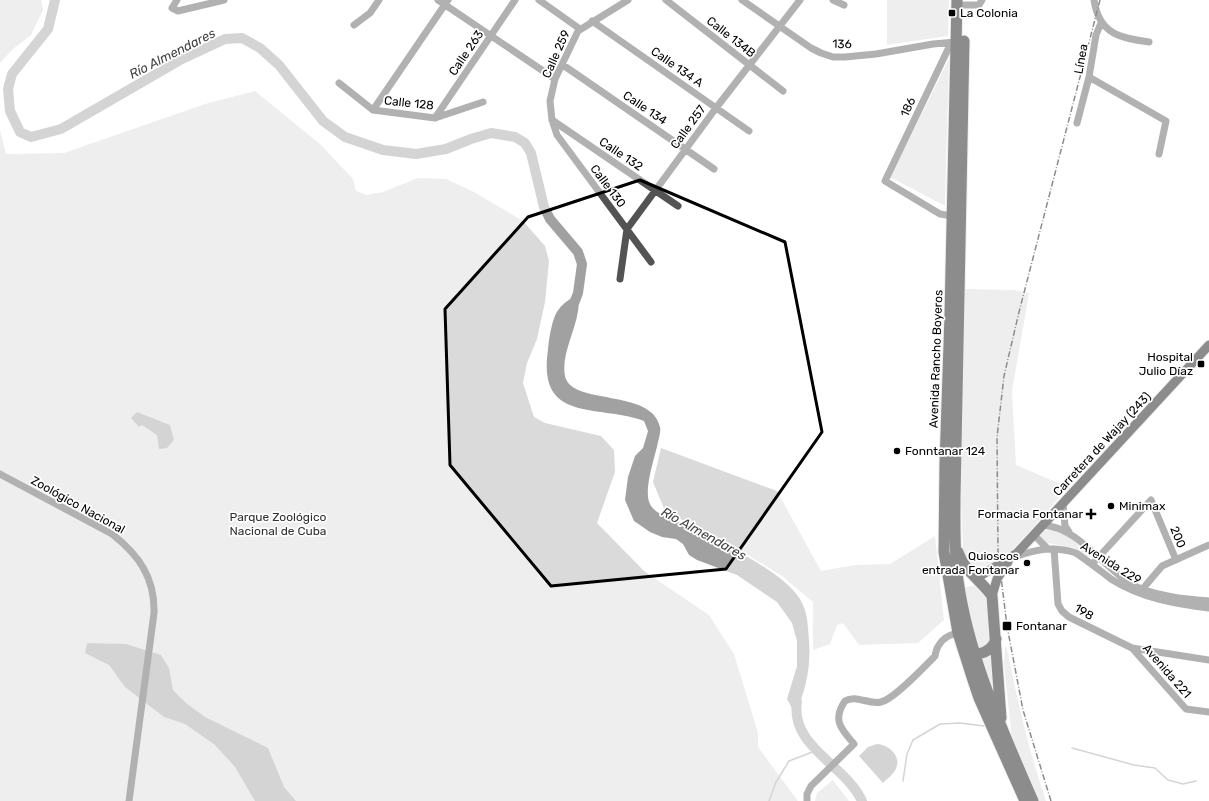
<svg xmlns="http://www.w3.org/2000/svg" width="1209" height="801" font-family="Rubik,sans-serif">
<style>
.green{fill:#dadada}
.water{fill:#a1a1a1}
.lines{fill:none;stroke-linecap:round;stroke-linejoin:round}
.stream{stroke:#a1a1a1;stroke-width:1.5}
.river{stroke:#a1a1a1;stroke-width:10}
.major-casing{stroke:#dbdbdb;stroke-width:11}
.highway-casing{stroke:#dbdbdb;stroke-width:13}
.minor{stroke:#535353;stroke-width:7}
.major{stroke:#000;stroke-width:9}
.highway{stroke:#000;stroke-width:11}
.rail{stroke:#000;stroke-width:1.5;stroke-dasharray:6 2 1 2;stroke-linecap:butt}
.marked{fill:none;stroke:#000;stroke-width:3;stroke-linejoin:round}
.poi-dot{fill:#000;stroke:#fff;stroke-width:1.5}
.labels{text-anchor:middle;stroke-width:3.5;stroke-linejoin:round;paint-order:stroke}
.poi-label{font-size:12px;fill:#000;stroke:#fff;text-anchor:start}
.street-label{font-size:12px;fill:#000;stroke:#fff}
.park-label{font-size:12px;fill:#313131;stroke:#fff}
.water-label{font-size:13px;font-style:italic;fill:#424242;stroke:#fff}
</style>
<rect width="100%" height="100%" fill="#fff"/>
<path class="green" d="M0,0H41L43,10L31,35L13,49L0,63Z
M887,0H949L948,36L887,45Z
M949,59L945,206L890,177Z
M255,91L321,145L353,179L356,191L367,195L383,192L418,178L446,179L474,192L523,221L545,246L549,261L545,302L537,339L527,363L523,383L534,417L545,423L601,436L614,450L615,472L597,523L644,571L709,615L734,654L758,733V747L798,801H0V130L6,154L64,153L205,104Z
M964,289L1015,290L1029,293L1012,391L1016,465L1068,487C1052,505 1003,567 982,571C972,572 967,559 963,553L960,457Z
M661,448L777,491L821,571L855,565L890,564L935,536L944,620L918,643L859,645L843,623L837,625L830,644L813,650V602L782,576L738,549L665,511L653,482Z
M1053,528L1064,532L1090,556L1089,557L1074,548L1043,542L1040,537C1043,530 1046,530 1053,528Z
M970,586H977L986,595L987,600L990,639L986,646L978,649L962,589Z
M1005,647L1007,648C1017,700 1029,751 1046,801H1039L1012,739L1004,665Z
M991,651L994,695L980,657Z
M833,780L849,801H815L817,793Z"/>
<path class="water" d="M578,293C578,299 579,306 578,311C575,332 561,355 565,376C571,406 652,388 660,427C661,431 659,438 658,442C655,457 643,491 650,504C656,516 674,519 686,525C717,541 790,573 803,605C808,616 808,629 809,641C811,666 806,691 795,714L787,699L797,666V641L792,623L777,602L737,575L697,560L689,555L683,544L676,539L662,537L650,532L634,521L625,500L628,477L635,456L643,448L648,431L644,421C598,404 537,424 548,350C549,339 552,317 559,309C563,303 572,298 578,293Z
M137,412L170,425L174,440L167,448L159,449L157,435L142,425L139,427L131,418Z
M87,643L126,644L161,655L169,668L173,690L186,703L205,717L268,748L284,787L296,801H255L235,767L215,745L185,724L164,717L125,687L109,665L85,653Z
M877,744C890,745 904,758 894,772C891,776 886,780 883,783L859,756L868,747Z"/>
<g class="lines">
<path class="stream" d="M1072,748L1134,765L1155,768L1168,780L1183,784L1196,781
M903,781L907,754L913,740L940,724L960,723L984,726
M769,801L776,782L789,761L815,751"/>
<path class="river" d="M55,0L48,29L12,74L8,89L10,111L20,132L31,137L61,129L182,59L225,39L242,38L260,48L279,65L323,121L345,137L383,150L416,154L446,149L471,139L491,133L515,137L525,143L531,153L544,207L550,219L578,252L582,264L578,293L573,306
M797,702C790,747 846,765 862,801"/>
<g class="major-casing">
<path id="major" d="M977,578L1017,553L1209,345
M992,596L997,579L1008,562"/>
</g>
<g class="highway-casing">
<path id="highway" d="M957,0L950,315L945,463L944,552L958,633L972,677L979,698L1025,801
M964,41L955,498C955,525 954,553 958,580C969,658 1002,729 1033,801
M958,552C964,571 981,580 992,596L1001,718
M968,650C979,658 992,651 996,639"/>
</g>
<path class="minor" d="M177,0L172,8L178,11L224,0
M438,0L555,79
M539,0L580,29
M628,0L578,31L555,79L550,101L552,120L557,135L651,262
M666,0L783,91
M742,0L811,48L821,53L833,57H845L876,54L933,44L956,42
M833,0L844,5
M1094,0C1099,34 1120,38 1149,42
M964,5H979L982,0
M592,21L749,131
M354,25L370,13L379,0
M951,43L885,181L940,214L952,216
M563,65L714,169
M1089,77L1166,121L1159,154
M339,83L373,110L435,118L483,102
M373,110L448,0
M435,118L515,0
M552,120L678,206
M1077,123L1089,77L1096,35L1101,23
M620,279L627,229L716,108L800,0
M0,474L112,534C139,555 155,578 154,613L129,801
M1063,503L1065,526L1069,532
M1042,525C1082,527 1106,575 1142,589C1163,597 1187,599 1209,601
M1034,535L1048,549
M1054,549L1058,604L1062,611L1069,617L1132,648L1209,660
M1015,557C1036,549 1054,546 1076,553C1088,561 1099,570 1111,579C1141,598 1175,604 1209,608
M1095,561L1151,500L1176,560
M1140,592L1162,566L1209,545
M1132,648L1186,709L1209,712
M807,801V794L811,786L854,744C841,729 832,720 845,701C856,694 868,705 881,702C894,699 924,667 935,656C937,643 946,635 958,633"/>
<use href="#major" class="major"/>
<use href="#highway" class="highway"/>
<path class="rail" d="M1051,801L1023,710L1007,626L998,552L997,437L1004,376L1019,312L1100,0"/>
</g>
<path d="M0 0H1209V801H0ZM640,180L785,242L822,432L726,569L551,586L450,465L445,309L528,217Z" fill="#fff" fill-opacity=".55" fill-rule="evenodd"/>
<path class="marked" d="M640,180L785,242L822,432L726,569L551,586L450,465L445,309L528,217Z"/>
<g class="poi-dot">
<rect x="948" y="9" width="8" height="8" rx="2"/>
<rect x="1197" y="360" width="8" height="8" rx="2"/>
<circle cx="897" cy="451" r="4"/>
<circle cx="1111" cy="506" r="4"/>
<path d="M1089 508h4v4h4v4h-4v4h-4v-4h-4v-4h4z"/>
<circle cx="1027" cy="563" r="4"/>
<rect x="1002" y="621" width="10" height="10" rx="2"/>
</g>
<g class="labels">
<g class="poi-label">
<text x="960" y="17">La Colonia</text>
<text x="1193" y="361" text-anchor="end">Hospital<tspan x="1193" dy="14">Julio Díaz</tspan></text>
<text x="905" y="455">Fonntanar 124</text>
<text x="1119" y="510">Minimax</text>
<text x="1083" y="518" text-anchor="end">Formacia Fontanar</text>
<text x="1019" y="560" text-anchor="end">Quioscos<tspan x="1019" dy="14">entrada Fontanar</tspan></text>
<text x="1016" y="630">Fontanar</text>
</g>
<g class="street-label">
<text transform="translate(731 37) rotate(38)" y="4">Calle 134B</text>
<text transform="translate(842 44) rotate(1)" y="4">136</text>
<text transform="translate(466 53) rotate(-56)" y="4">Calle 263</text>
<text transform="translate(556 54) rotate(-66)" y="4">Calle 259</text>
<text transform="translate(1081 59) rotate(-80)" y="4">Línea</text>
<text transform="translate(677 67) rotate(35)" y="4">Calle 134 A</text>
<text transform="translate(409 103) rotate(6)" y="4">Calle 128</text>
<text transform="translate(908 107) rotate(-65)" y="4">186</text>
<text transform="translate(645 108) rotate(34)" y="4">Calle 134</text>
<text transform="translate(688 127) rotate(-54)" y="4">Calle 257</text>
<text transform="translate(621 154) rotate(34)" y="4">Calle 132</text>
<text transform="translate(608 186) rotate(53)" y="4">Calle 130</text>
<text transform="translate(936 359) rotate(-88)" y="4">Avenida Rancho Boyeros</text>
<text transform="translate(1102 444) rotate(-47)" y="4">Carretera de Wajay (243)</text>
<text transform="translate(78 505) rotate(29)" y="4">Zoológico Nacional</text>
<text transform="translate(1178 537) rotate(68)" y="4">200</text>
<text transform="translate(1111 563) rotate(32)" y="4">Avenida 229</text>
<text transform="translate(1084 612) rotate(31)" y="4">198</text>
<text transform="translate(1167 671) rotate(49)" y="4">Avenida 221</text>
</g>
<g class="park-label">
<text x="278" y="521">Parque Zoológico<tspan x="278" dy="14">Nacional de Cuba</tspan></text>
</g>
<g class="water-label">
<text transform="translate(172 53) rotate(-27)" y="5">Río Almendares</text>
<text transform="translate(704 533) rotate(29)" y="5">Río Almendares</text>
</g>
</g>
</svg>
